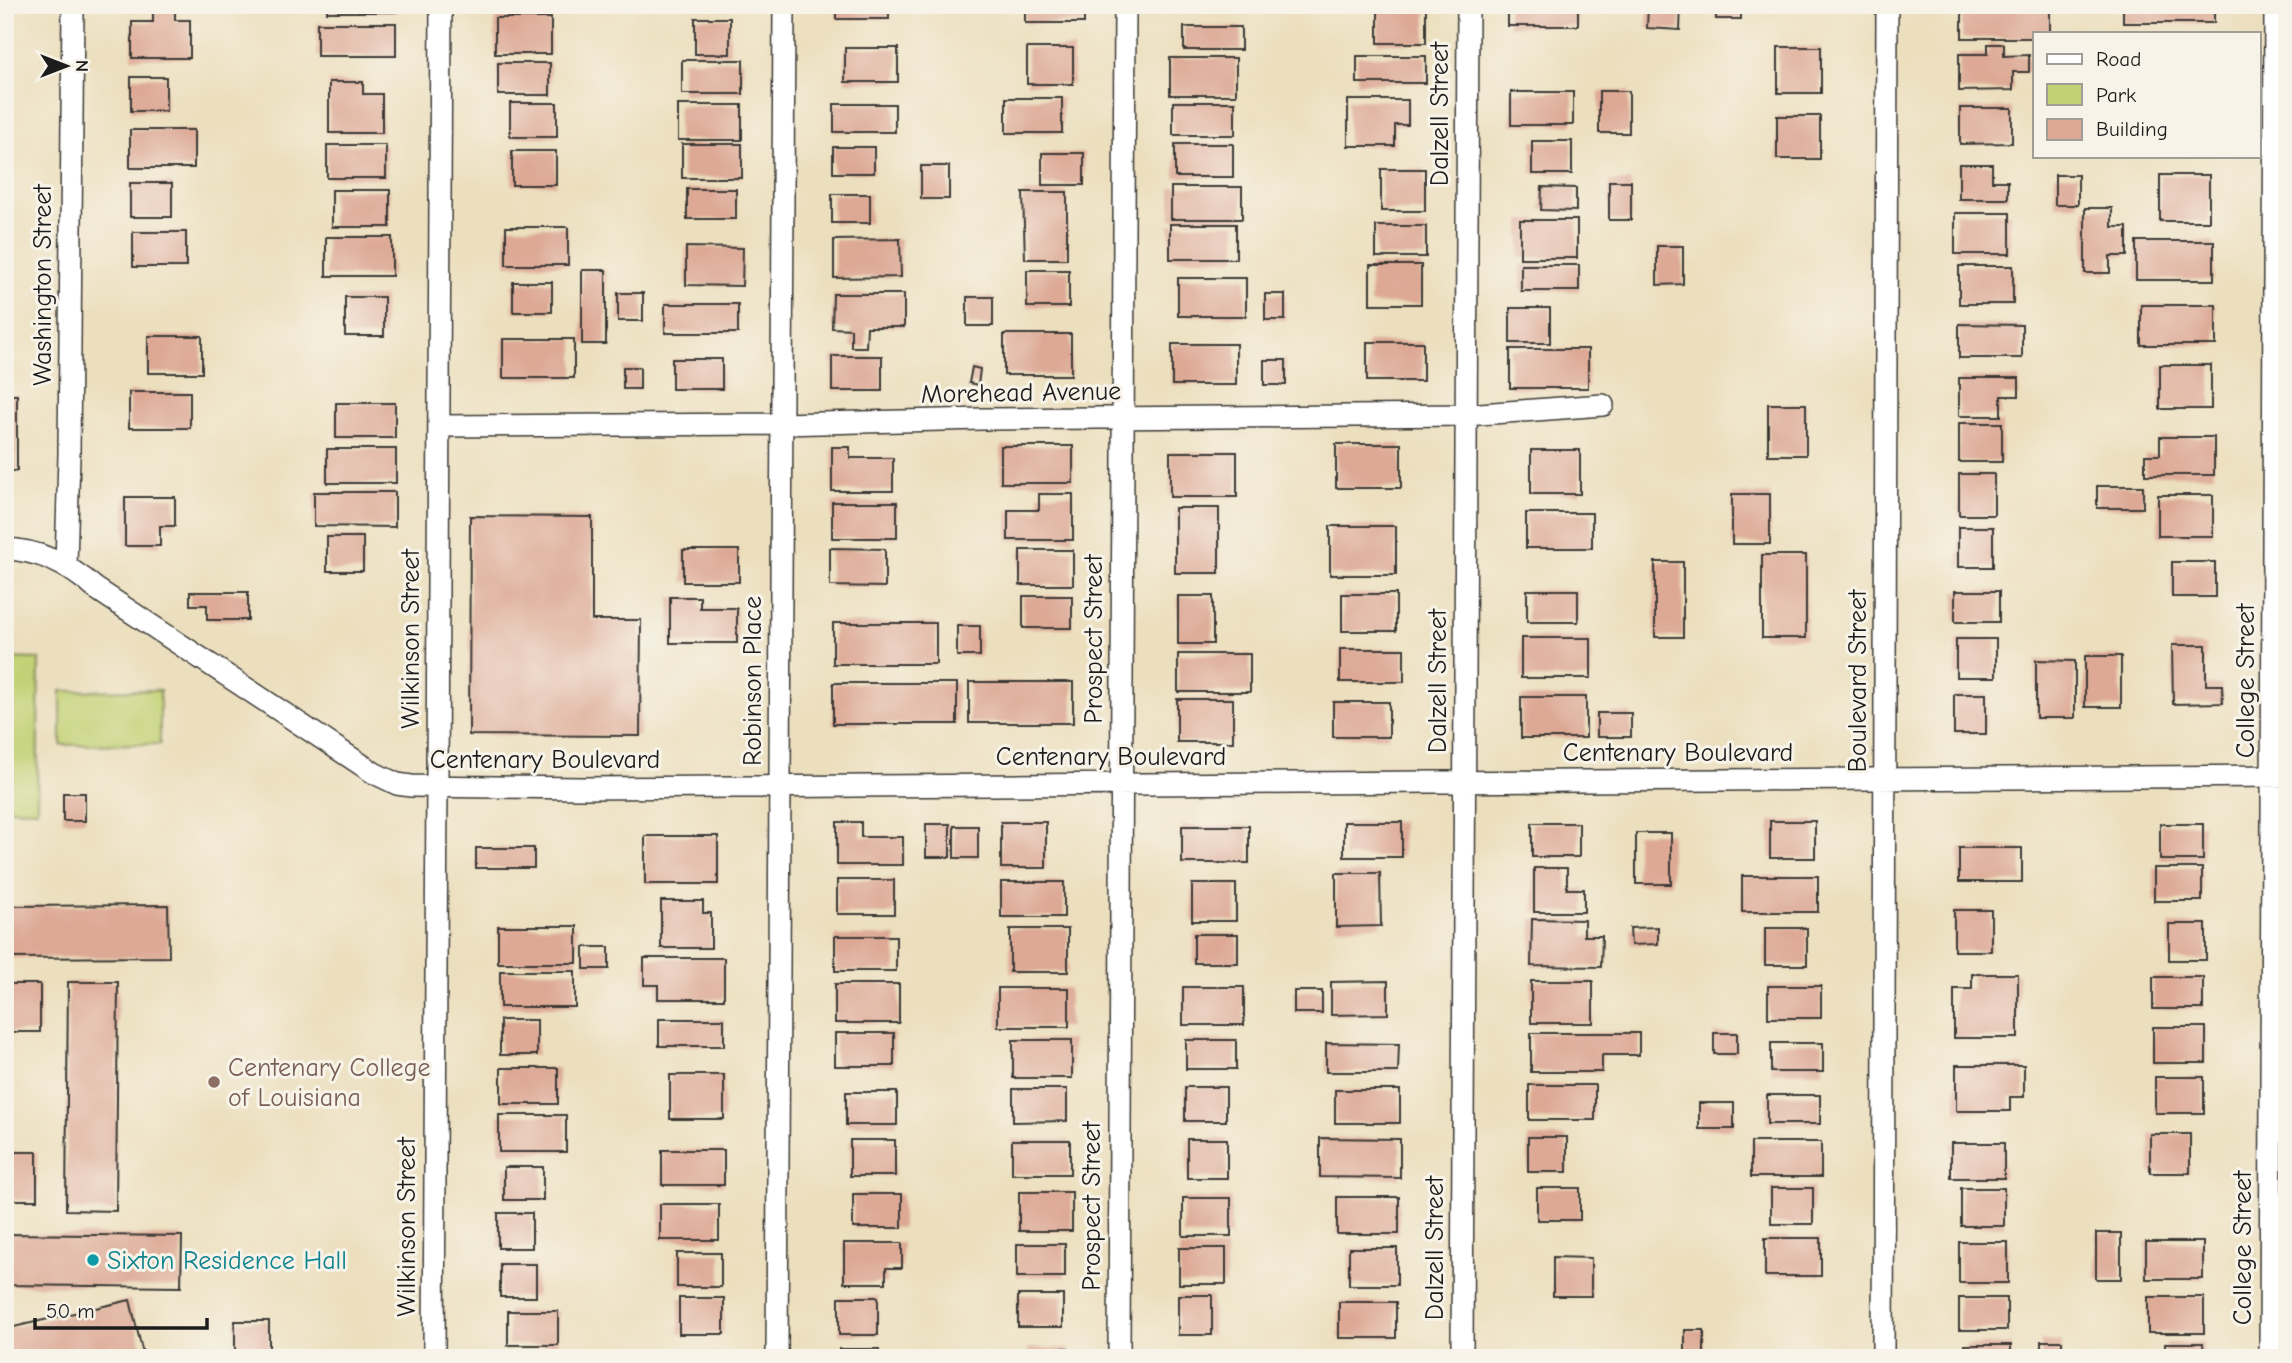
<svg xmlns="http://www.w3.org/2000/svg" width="2292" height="1363" font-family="'Comic Neue',sans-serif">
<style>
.green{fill:#c2d174;stroke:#6f7648;stroke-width:2}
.building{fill:#dda995}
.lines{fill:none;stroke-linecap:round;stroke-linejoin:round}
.street-casing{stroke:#3b3934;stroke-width:24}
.street{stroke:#fff;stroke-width:21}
.education-dot{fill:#8d6e63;stroke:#f7f3e8;stroke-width:2.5}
.culture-dot{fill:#0f9aa8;stroke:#f7f3e8;stroke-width:2.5}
.labels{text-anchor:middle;stroke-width:6;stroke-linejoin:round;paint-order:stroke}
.street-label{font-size:26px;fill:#1c1c1c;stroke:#f7f3e8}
.education-label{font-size:26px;fill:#785e54;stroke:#f7f3e8;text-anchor:start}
.culture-label{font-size:26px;fill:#0d838f;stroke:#f7f3e8;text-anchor:start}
</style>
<rect width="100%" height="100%" fill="#f7f3e8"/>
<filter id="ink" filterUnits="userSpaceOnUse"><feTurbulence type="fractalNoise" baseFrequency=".0143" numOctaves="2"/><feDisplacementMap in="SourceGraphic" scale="14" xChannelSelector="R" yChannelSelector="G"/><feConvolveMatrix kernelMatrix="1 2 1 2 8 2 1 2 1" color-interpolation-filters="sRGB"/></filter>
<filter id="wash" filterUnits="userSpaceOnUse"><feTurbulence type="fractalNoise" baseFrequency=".00686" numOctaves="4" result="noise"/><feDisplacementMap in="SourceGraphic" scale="28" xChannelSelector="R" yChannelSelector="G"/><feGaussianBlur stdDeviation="1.57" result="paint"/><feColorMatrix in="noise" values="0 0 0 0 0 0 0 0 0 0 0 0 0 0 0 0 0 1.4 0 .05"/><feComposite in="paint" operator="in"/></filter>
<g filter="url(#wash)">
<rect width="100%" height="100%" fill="#ecdfbe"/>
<path class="green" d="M5,658L39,659L37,810L5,809Z
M160,690V744L61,745V691Z"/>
<g id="blocks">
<path class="building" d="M327,5H396V12H327Z
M501,5H550V11H501Z
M836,5H889V19H836Z
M1025,5H1084V23H1025Z
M1176,5H1244V9H1176Z
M1508,5H1578V26H1508Z
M1648,5H1681L1680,30L1647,28Z
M1716,5H1741V19H1716Z
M2123,5H2214V23H2123Z
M1378,6H1426V43H1378Z
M153,8H175V20H190V58H132V22H153Z
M1962,8H2050V33H2035V38H1962Z
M495,18H551V54H495Z
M695,18H730V54H695Z
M317,23H396V56H317Z
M1184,27H1241V50H1184Z
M1988,44H2004V56L2029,55V72H2013V90L1959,91V54H1988Z
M1778,47H1821V93H1778Z
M845,48H898V82H845Z
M1027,48H1073V84H1027Z
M1357,56H1426V83H1357Z
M1170,58H1236V95H1170Z
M682,60H743V94H682Z
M498,63H550V95H498Z
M131,77H166V111H131Z
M329,82H363V94H382V133H329Z
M1599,91H1629V133H1599Z
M1511,92H1573V125H1511Z
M1006,98H1062V133H1006Z
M1348,100H1408V125H1395V146H1348Z
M1173,102H1235V135H1173Z
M510,103H557V137H510Z
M834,104H895V132H834Z
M678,105H742V140H678Z
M1960,108H2012V143L1960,144Z
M1777,116H1820V159H1777Z
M130,130H194V168H130Z
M1532,141H1572V174H1532Z
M682,144H742V178H682Z
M1175,144H1233V177H1175Z
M327,145H386V178H327Z
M833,147H874V173H833Z
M512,151H556V185H512Z
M1042,153H1084V185H1042Z
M1959,164H1992V181H2008V199H1959Z
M921,166H949V199H921Z
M1381,169H1425V211H1381Z
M2055,175H2078V205H2055Z
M2160,175H2209V221H2160Z
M1609,181H1631V220H1609Z
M130,183H172V217H130Z
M1171,187H1242V219H1171Z
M1542,187L1576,188V211L1541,210Z
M687,189H736V219H687Z
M332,190H390V227H332Z
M1023,192H1067V259H1025Z
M832,194H870V223H832Z
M2085,208H2112V227H2127V256H2110V273H2085Z
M1955,213H2010V254H1955Z
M1520,220H1577V258H1520Z
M1170,224H1236V259H1170Z
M1376,226H1426V257H1376Z
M506,227H568V265H506Z
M133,232H186V267H133Z
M326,237H392V276H326Z
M900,239L901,277L834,278V240Z
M2136,241H2214V280H2136Z
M1657,246H1683V284L1657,285Z
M686,247L743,248L742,286L686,285Z
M1370,265H1421V304H1370Z
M1521,265H1579V291H1521Z
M1959,266H2013V304H1959Z
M582,270H606V344H582Z
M1027,270H1069V307H1027Z
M1178,278H1246V316H1178Z
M513,282H552V312H513Z
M618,293H643V321H618Z
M833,294H904V327H867L866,347H851V329L832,328Z
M1265,294H1285V320H1265Z
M345,297H384V336H345Z
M967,297H993V326H967Z
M665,304H738V333H665Z
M2141,305H2216V345H2141Z
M1510,308H1550V343H1510Z
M1959,324L2022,325V358H1959Z
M1004,334H1071V375H1004Z
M148,336H202V373H148Z
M503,339H574V378H503Z
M1367,342H1423V381H1367Z
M1172,344H1236V385H1172Z
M1510,349H1588V388H1510Z
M832,356H882V391H832Z
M672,359H722V389H672Z
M1264,360H1286V385H1264Z
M2160,365H2211V409H2160Z
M623,367H640V389H623Z
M972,367L980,369L978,385L969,383Z
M1959,378H2019V396H2001V416H1959Z
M129,392H190V428H129Z
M5,395H17V471H5Z
M336,403H395V438H336Z
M1768,404H1806V455H1768Z
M1959,423H2002V462H1959Z
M2160,437H2214V475H2145V455H2160Z
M1336,444H1401V488H1336Z
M1001,446H1073V483H1001Z
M832,447H850V458H893V491H832Z
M327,449H396V483H327Z
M1531,450H1580V494H1531Z
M1170,452H1237V497H1170Z
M1959,474H1994V515H1959Z
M2097,486H2143V508H2097Z
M314,492H395V527L314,526Z
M1039,494H1073V540H1008V510H1039Z
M1732,494H1770V544H1732Z
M2158,495H2213V536H2158Z
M125,497H175V526H160V546H125Z
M832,502H897V538H832Z
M1175,508H1219V573H1175Z
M1526,513H1592V548H1526Z
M470,516L592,517V620H641L640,736L469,735Z
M1330,526H1396V575H1330Z
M1958,527H1993V567H1958Z
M327,537H363V571H327Z
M830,548L885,549V587L830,586Z
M683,550H739V582H683Z
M1020,550H1073V585H1020Z
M1762,555H1806V638H1762Z
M1655,562H1683V637H1655Z
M2172,562H2215V597H2172Z
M1527,590H1578V622H1527Z
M1955,591H1999V622H1955Z
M190,592H248V620H207V605H190Z
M1342,594H1396V631H1342Z
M1023,596H1072V628H1023Z
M1178,596H1213V644H1178Z
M670,597H700V608H737V643H670Z
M833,623H936V664H833Z
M957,626H980V656H957Z
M1521,638H1591V678H1521Z
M1956,639H1996V677H1956Z
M2172,645H2206V685H2222L2223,703L2173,704Z
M1340,649H1404V682H1340Z
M1178,654H1250V692H1178Z
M2085,656H2121V707H2085Z
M2036,660L2075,661V718H2036Z
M969,682H1073V723H969Z
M833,683H957V724H833Z
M1954,694H1986V734H1954Z
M1521,697H1586V738H1521Z
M1177,699H1233V742H1177Z
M1333,702H1389V737H1333Z
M1597,713H1631V737H1597Z
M63,793H85V821H63Z
M1770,821H1815V858H1770Z
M837,822H861V837H903V865H837Z
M1001,822H1046V868H1001Z
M1344,822H1402V857H1344Z
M1532,823H1579V857H1532Z
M926,824H950V857H926Z
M2160,824H2203V860H2160Z
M954,826H978V858H954Z
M1182,826H1249V863H1182Z
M1636,833H1671V884H1636Z
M645,836H718V884H645Z
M476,848H534V868H476Z
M1959,848H2022V882H1959Z
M1534,868H1567V889H1584V912H1534Z
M2154,868H2202V901H2154Z
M1336,873H1380L1381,926L1336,927Z
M1742,876H1818V912H1742Z
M837,880H894V914H837Z
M1001,882H1064V917H1001Z
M1192,884H1236V921H1192Z
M661,901H703V913H711V948H661Z
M168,905L169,957L5,958V906Z
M1954,910H1991V951H1954Z
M1532,919L1584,920V936H1602L1601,967L1531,966Z
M2169,924H2206V960H2169Z
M498,926H577V963H498Z
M1658,927V944L1631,945L1630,928Z
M1765,928H1807V965H1765Z
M1010,929H1068V972H1010Z
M1194,934H1238V963H1194Z
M835,936H896V971H835Z
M584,947H609V969H584Z
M644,958H724V999H658V985H644Z
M500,971H575V1007H500Z
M1972,974H2018V1038H1954V989H1972Z
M2153,977H2203V1009H2153Z
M1388,981V1014L1331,1015V982Z
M1531,981H1593V1023H1531Z
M68,982H118L116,1211L66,1210Z
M5,984H40V1032H5Z
M835,984H899V1023H835Z
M1768,986H1821V1018H1768Z
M1183,987H1244V1025H1183Z
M998,988H1069V1027H998Z
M1294,991H1322V1013H1294Z
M659,1019H724V1046H659Z
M500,1020H537V1055H500Z
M2153,1027H2206V1063H2153Z
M835,1033H894V1066H835Z
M1531,1033H1639V1055H1602V1072H1531Z
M1714,1033H1737V1054H1714Z
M1013,1040H1072V1078H1013Z
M1186,1040H1236V1069H1186Z
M1326,1043L1399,1044L1398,1072H1326Z
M1771,1043H1823V1072H1771Z
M1956,1065H2024V1097H2010V1111H1956Z
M501,1068H558V1104H501Z
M670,1075H724V1119H670Z
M2155,1077H2204V1113H2155Z
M1529,1085H1595V1120H1529Z
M1185,1087H1226V1121H1185Z
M1013,1089H1067V1121L1013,1122Z
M1335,1090H1400V1123H1335Z
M846,1092H897V1125H846Z
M1767,1095H1820V1124H1767Z
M1699,1103H1734V1129H1699Z
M499,1115H566V1152H499Z
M2150,1134H2190V1173H2150Z
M1528,1137H1567V1172H1528Z
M1320,1138L1400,1139V1178L1320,1177Z
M1187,1139H1227V1178H1187Z
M850,1140H895V1176H850Z
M1012,1140H1070V1174H1012Z
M1751,1142H1821V1177H1751Z
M1951,1143H2004V1178H1951Z
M662,1150H724V1185H662Z
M5,1152H37V1200H5Z
M504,1167H543V1200H504Z
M1537,1188H1580V1220H1537Z
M1771,1188H1813V1224H1771Z
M1961,1188H2004V1226H1961Z
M1019,1192H1072V1231H1019Z
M853,1194H902V1228H853Z
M1337,1197H1399V1234H1337Z
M1183,1198H1231V1236H1183Z
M660,1204H719V1240H660Z
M498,1213H532V1248H498Z
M2096,1233H2121V1279H2096Z
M5,1234L182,1236L181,1287L5,1285Z
M1765,1238H1821V1276H1765Z
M1959,1242H2008V1283H1959Z
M2146,1242H2203V1279H2146Z
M844,1243H902V1268H886V1283H844Z
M1017,1244H1065V1277H1017Z
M1179,1248H1226V1284H1179Z
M1349,1248H1397V1285H1349Z
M677,1253H721V1287H677Z
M1553,1257L1591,1258V1296H1553Z
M500,1264H536V1297H500Z
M1018,1295H1063V1327H1018Z
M1178,1295H1212V1335H1178Z
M839,1297H878V1335H839Z
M2148,1297H2204V1333H2148Z
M679,1298H724V1334H679Z
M1959,1298H2007V1330H1959Z
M130,1300L144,1358H5V1329Z
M1339,1302H1396V1338H1339Z
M508,1311H558V1345H508Z
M235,1321H269V1358H235Z
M1685,1330H1704V1358H1685Z
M2041,1341H2062V1358H2041Z
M2165,1343H2203L2204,1358H2165Z
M1965,1345H2011V1358H1965Z
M1028,1348H1068V1358H1028Z
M839,1349H879V1358H839Z
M682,1353H721V1358H682Z
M1177,1353L1222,1354V1358H1177Z
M1764,1353H1820V1358H1764Z
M1337,1354H1398V1358H1337Z"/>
</g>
</g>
<g filter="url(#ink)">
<use href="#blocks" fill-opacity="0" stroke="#3b3934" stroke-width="2"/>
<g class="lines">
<g class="street-casing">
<path id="street" d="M440,426L781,424L982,419L1466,415L1603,405
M5,549C40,550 69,565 95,588L374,773L397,784L411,786L582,788L2287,776
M66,566L69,455L73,5
M434,1358L441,5
M777,1358L784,5
M1119,1358L1125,5
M1462,1358L1468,5
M1883,1358L1887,5
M2270,1358L2275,5"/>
</g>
<use href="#street" class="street"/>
</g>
</g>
<circle class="education-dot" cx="214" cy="1082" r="7"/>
<circle class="culture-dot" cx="93" cy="1260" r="7"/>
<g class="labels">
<g class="street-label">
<text transform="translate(1439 114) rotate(-90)" y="9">Dalzell Street</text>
<text transform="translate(42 285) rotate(-90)" y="9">Washington Street</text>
<text transform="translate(1021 392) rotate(-1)" y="9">Morehead Avenue</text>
<text transform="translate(410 639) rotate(-90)" y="9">Wilkinson Street</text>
<text transform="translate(1093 639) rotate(-90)" y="9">Prospect Street</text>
<text transform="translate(752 681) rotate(-90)" y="9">Robinson Place</text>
<text transform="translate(1437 681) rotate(-90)" y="9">Dalzell Street</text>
<text transform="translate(1857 681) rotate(-90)" y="9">Boulevard Street</text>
<text transform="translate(2245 681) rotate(-90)" y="9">College Street</text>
<text x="1678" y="761">Centenary Boulevard</text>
<text x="1111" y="765">Centenary Boulevard</text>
<text x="545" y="768">Centenary Boulevard</text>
<text transform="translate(1091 1206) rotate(-90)" y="9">Prospect Street</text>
<text transform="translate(406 1227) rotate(-90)" y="9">Wilkinson Street</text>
<text transform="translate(1434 1248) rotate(-90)" y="9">Dalzell Street</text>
<text transform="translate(2242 1248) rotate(-90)" y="9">College Street</text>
</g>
<g class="education-label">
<text x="228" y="1076">Centenary College<tspan x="228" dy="30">of Louisiana</tspan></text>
</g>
<g class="culture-label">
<text x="107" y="1269">Sixton Residence Hall</text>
</g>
</g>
<rect width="2292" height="1363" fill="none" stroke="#f7f3e8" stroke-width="28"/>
<rect x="2033" y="32" width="228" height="126" fill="#f7f3e8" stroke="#9f9d96" stroke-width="2"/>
<rect x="2047" y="54" width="35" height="10" fill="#ffffff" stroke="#9f9d96" stroke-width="2"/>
<text x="2096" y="66" font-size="21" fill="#1c1c1c">Road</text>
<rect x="2047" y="84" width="35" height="21" fill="#c2d174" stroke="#9f9d96" stroke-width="2"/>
<text x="2096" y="102" font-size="21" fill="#1c1c1c">Park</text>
<rect x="2047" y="119" width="35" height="21" fill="#dda995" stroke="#9f9d96" stroke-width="2"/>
<text x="2096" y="136" font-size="21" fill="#1c1c1c">Building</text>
<g transform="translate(66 66) rotate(90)" stroke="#f7f3e8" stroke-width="5" paint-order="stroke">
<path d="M0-5L12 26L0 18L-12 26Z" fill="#1c1c1c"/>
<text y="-10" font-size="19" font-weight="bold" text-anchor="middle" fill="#1c1c1c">N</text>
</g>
<path d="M35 1318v10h172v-10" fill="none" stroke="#1c1c1c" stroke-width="3.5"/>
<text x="46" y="1318" font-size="21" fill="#1c1c1c" stroke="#f7f3e8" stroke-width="5" paint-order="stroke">50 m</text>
</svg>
